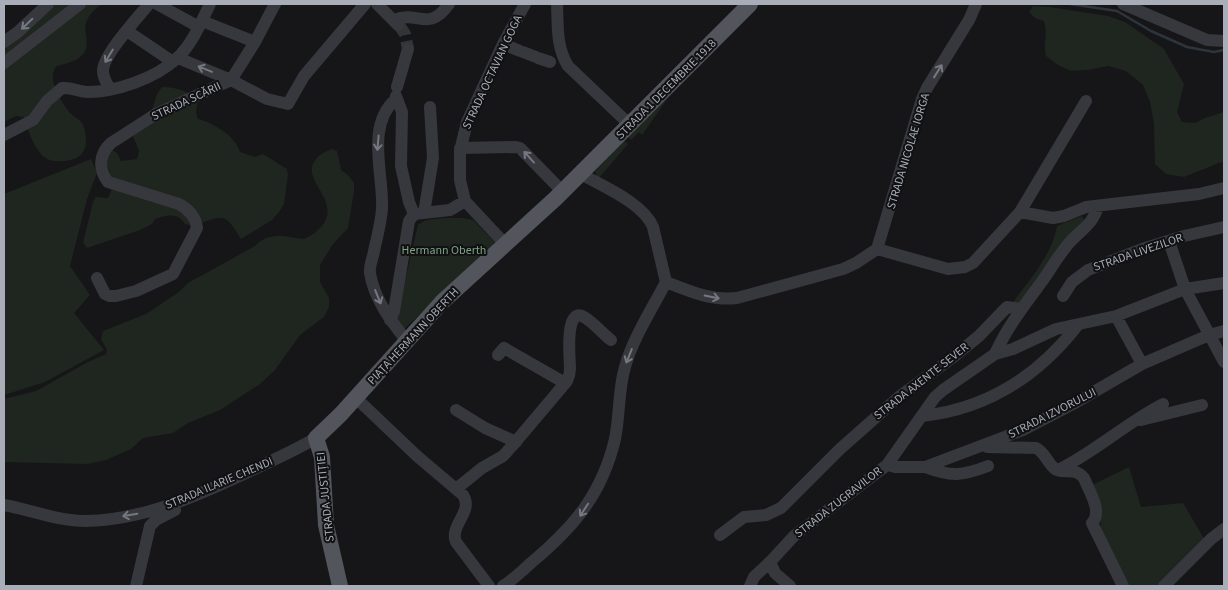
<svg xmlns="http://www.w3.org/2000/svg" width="1228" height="590" font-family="'Source Sans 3',sans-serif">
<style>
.green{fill:#1e261f}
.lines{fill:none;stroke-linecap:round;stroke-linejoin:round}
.stream{stroke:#2c353c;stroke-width:2.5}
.minor-tunnel{stroke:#333438;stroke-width:12;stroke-dasharray:12 6;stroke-linecap:butt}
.minor{stroke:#37383d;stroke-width:12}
.major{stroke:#53555c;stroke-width:16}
.oneway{stroke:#757881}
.labels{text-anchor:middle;stroke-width:4;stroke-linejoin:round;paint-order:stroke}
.street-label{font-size:12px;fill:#a8adb8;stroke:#111113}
.park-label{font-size:12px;fill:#7fa381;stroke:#111113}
</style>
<rect width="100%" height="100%" fill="#161618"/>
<path class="green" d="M53,4H101C96,9 88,15 86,23C84,30 87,36 87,43C87,59 69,63 57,66C45,77 62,103 70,113C74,117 79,119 82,123C85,128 86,136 86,142C85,159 70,162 55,161C36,160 29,132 24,117L16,116L4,122V47Z
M1033,6L1049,7L1108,16L1125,22L1164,49L1184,84L1177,112L1182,122L1195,123L1205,118L1224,112V161L1184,177L1166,174L1155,164L1154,124L1150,102L1143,85L1126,71L1108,66L1088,70L1071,71L1058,65L1046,56C1043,42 1048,36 1044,21L1035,18L1029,12Z
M162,87C176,87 188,91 198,100L196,112L198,119C214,123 235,136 240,152L255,157L263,154L287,169L288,175L284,204L279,212L272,220L241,239C237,233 232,224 227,220C217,212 199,229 185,224C178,212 166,215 155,219L152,224L140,230L87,248L83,243L93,202L96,197L108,198C116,186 109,171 105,159L112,150L117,153L121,161L137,159L139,151L133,136L151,113L157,94Z
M668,98L642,135L639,132L631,140L628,137Z
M624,141L628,144L598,179L595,171Z
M332,149L337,151L341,170L348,175L354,183V191L348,228L333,244L320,265V282L329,298V307L324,317L300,335L275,370L260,384L220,410L188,423L173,433L143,438L131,449L106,460L87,464L4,462V399L36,391L88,362L106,354L107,350L101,339L103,331L146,314L179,292L188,283L255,246C268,232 285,236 302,239C310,237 315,233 321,227C344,200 298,180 316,159C320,154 326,151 332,149Z
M91,159L97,173L87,199L70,266L90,295L74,313L104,350L45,382L4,395V194Z
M1082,216L1084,220L1026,295L1019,303L1011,305C1028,281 1052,256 1057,226Z
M444,218H462L473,220L496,243L403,330L397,321V316L418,225L426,220Z
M1129,467L1141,507L1183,503L1206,542L1157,586H1128L1101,532L1100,510L1090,486Z"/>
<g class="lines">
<path class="stream" d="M1070,4L1117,11L1151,31L1187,47L1214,52L1224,50"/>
<path class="minor-tunnel" d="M399,25L405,34L408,49"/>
<path class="minor" d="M157,4L199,27
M377,4L398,25
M557,4C558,25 556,47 568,66L629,124
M1123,4L1207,40L1224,41
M394,20C419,10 428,33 449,4
M202,21L255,42
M127,31L173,62
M4,42L18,32L48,4
M503,44L520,51
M523,52L536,57
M178,58L231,80L267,99L288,104L304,76L365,4
M538,58L550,62
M4,63L80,4
M231,80L255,42L275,4
M397,87L408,49
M110,89C107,84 103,78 103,71C102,56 139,16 149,4
M396,96L402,112L401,166L409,202L414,214L450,210L465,201
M396,99C365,125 384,176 382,209C381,223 377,237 374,251C373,258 369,266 370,273C374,299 391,321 406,340
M4,135L33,120L47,101L62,88C72,87 79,92 88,92C116,92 156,78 176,59C192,45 201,22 210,4
M460,148L516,147L520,148L563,192
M581,174C604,187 643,203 653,227L666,282
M1020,212L1053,218L1064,216L1086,207L1199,194L1224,188
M424,213L433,158L430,107
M1169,241L1185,289L1224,362
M506,245L465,201L460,180V151L467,122L503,44L525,4
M877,249L948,269L965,267L973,263L1020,212L1086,101
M877,249L922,99L927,88L969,20L976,4
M97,278L105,294L109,296H116L136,291L173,274L197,228C196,217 188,209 179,204L108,182C98,169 99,154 111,143L156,114L231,80
M666,282C689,291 711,301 737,298L843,269L856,263L877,249
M1063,296L1072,282L1088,270L1142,249L1184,236L1224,227
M1116,316L1142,364
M390,320L394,311L409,221L414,214
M995,354C1007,327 1026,303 1043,280C1052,267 1060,253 1070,242C1081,230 1094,223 1098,206
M498,355L504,348L565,383
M356,398L417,456L463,495C474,512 449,525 456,542L489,586
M456,410L485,428L516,442
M922,416C987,409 1037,377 1077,326
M1141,420L1202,405
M987,447L1036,448C1045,452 1047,463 1055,469C1064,475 1074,466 1084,478C1089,491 1103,512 1092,523L1123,586
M887,465L895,467H925L1023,430L1073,404L1142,364L1209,335L1224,331
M925,467C951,477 962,476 988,466
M1058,470C1095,452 1126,423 1163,404
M456,489L482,468L503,456L512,446L567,381C569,377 570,374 570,369C570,360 564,306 584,317C593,322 602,333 611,340
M4,505C31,510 58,521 86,521C143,520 197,496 248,472C271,461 294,451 316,438
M720,535L744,517L766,515L781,508L840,449L900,396L952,358L979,336L1007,307L1021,309
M770,562L775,573L790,586
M136,586L150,526L156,520L175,510
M503,586C513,580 523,570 532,562C574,527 602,494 615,439C620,415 618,390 625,367C633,338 652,309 666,282
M750,586L754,577L770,562L794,536L887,465L935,397L943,390L995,354L1013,349L1056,329L1116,316L1185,289L1224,283
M1164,586L1211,539L1224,529"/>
<path class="major" d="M340,586L326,525L322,457L316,438L341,414L442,302L556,198L750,4"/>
</g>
<defs><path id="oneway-shaft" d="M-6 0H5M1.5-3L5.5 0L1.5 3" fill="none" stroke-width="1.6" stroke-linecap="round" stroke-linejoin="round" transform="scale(1.25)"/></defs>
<g class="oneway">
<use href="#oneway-shaft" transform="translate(27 24) rotate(136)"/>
<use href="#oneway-shaft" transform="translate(109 56) rotate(121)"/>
<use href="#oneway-shaft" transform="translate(205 69) rotate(-158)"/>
<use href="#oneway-shaft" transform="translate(938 71) rotate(-58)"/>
<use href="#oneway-shaft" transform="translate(378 143) rotate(95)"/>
<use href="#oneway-shaft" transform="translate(529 157) rotate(-132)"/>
<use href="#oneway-shaft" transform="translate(378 297) rotate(68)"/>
<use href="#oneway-shaft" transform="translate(712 297) rotate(11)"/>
<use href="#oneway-shaft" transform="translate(629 356) rotate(112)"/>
<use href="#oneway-shaft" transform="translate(584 510) rotate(123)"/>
<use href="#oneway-shaft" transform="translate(130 515) rotate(170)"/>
</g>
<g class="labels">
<g class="street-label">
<text transform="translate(492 72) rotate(-65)" y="4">STRADA OCTAVIAN GOGA</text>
<text transform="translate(666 89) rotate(-45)" y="4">STRADA 1 DECEMBRIE 1918</text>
<text transform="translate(186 101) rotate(-25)" y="4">STRADA SCĂRII</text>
<text transform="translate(908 151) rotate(-73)" y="4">STRADA NICOLAE IORGA</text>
<text transform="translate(1138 252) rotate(-19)" y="4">STRADA LIVEZILOR</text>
<text transform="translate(413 336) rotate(-47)" y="4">PIAȚA HERMANN OBERTH</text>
<text transform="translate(921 381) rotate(-38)" y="4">STRADA AXENTE SEVER</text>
<text transform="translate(1052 413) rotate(-27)" y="4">STRADA IZVORULUI</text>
<text transform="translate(219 483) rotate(-23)" y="4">STRADA ILARIE CHENDI</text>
<text transform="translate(325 497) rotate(-96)" y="4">STRADA JUSTIȚIEI</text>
<text transform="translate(838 502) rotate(-38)" y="4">STRADA ZUGRAVILOR</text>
</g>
<g class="park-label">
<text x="444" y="254">Hermann Oberth</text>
</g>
</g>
<rect width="1228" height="590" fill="none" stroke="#a8adb8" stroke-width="10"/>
</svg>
